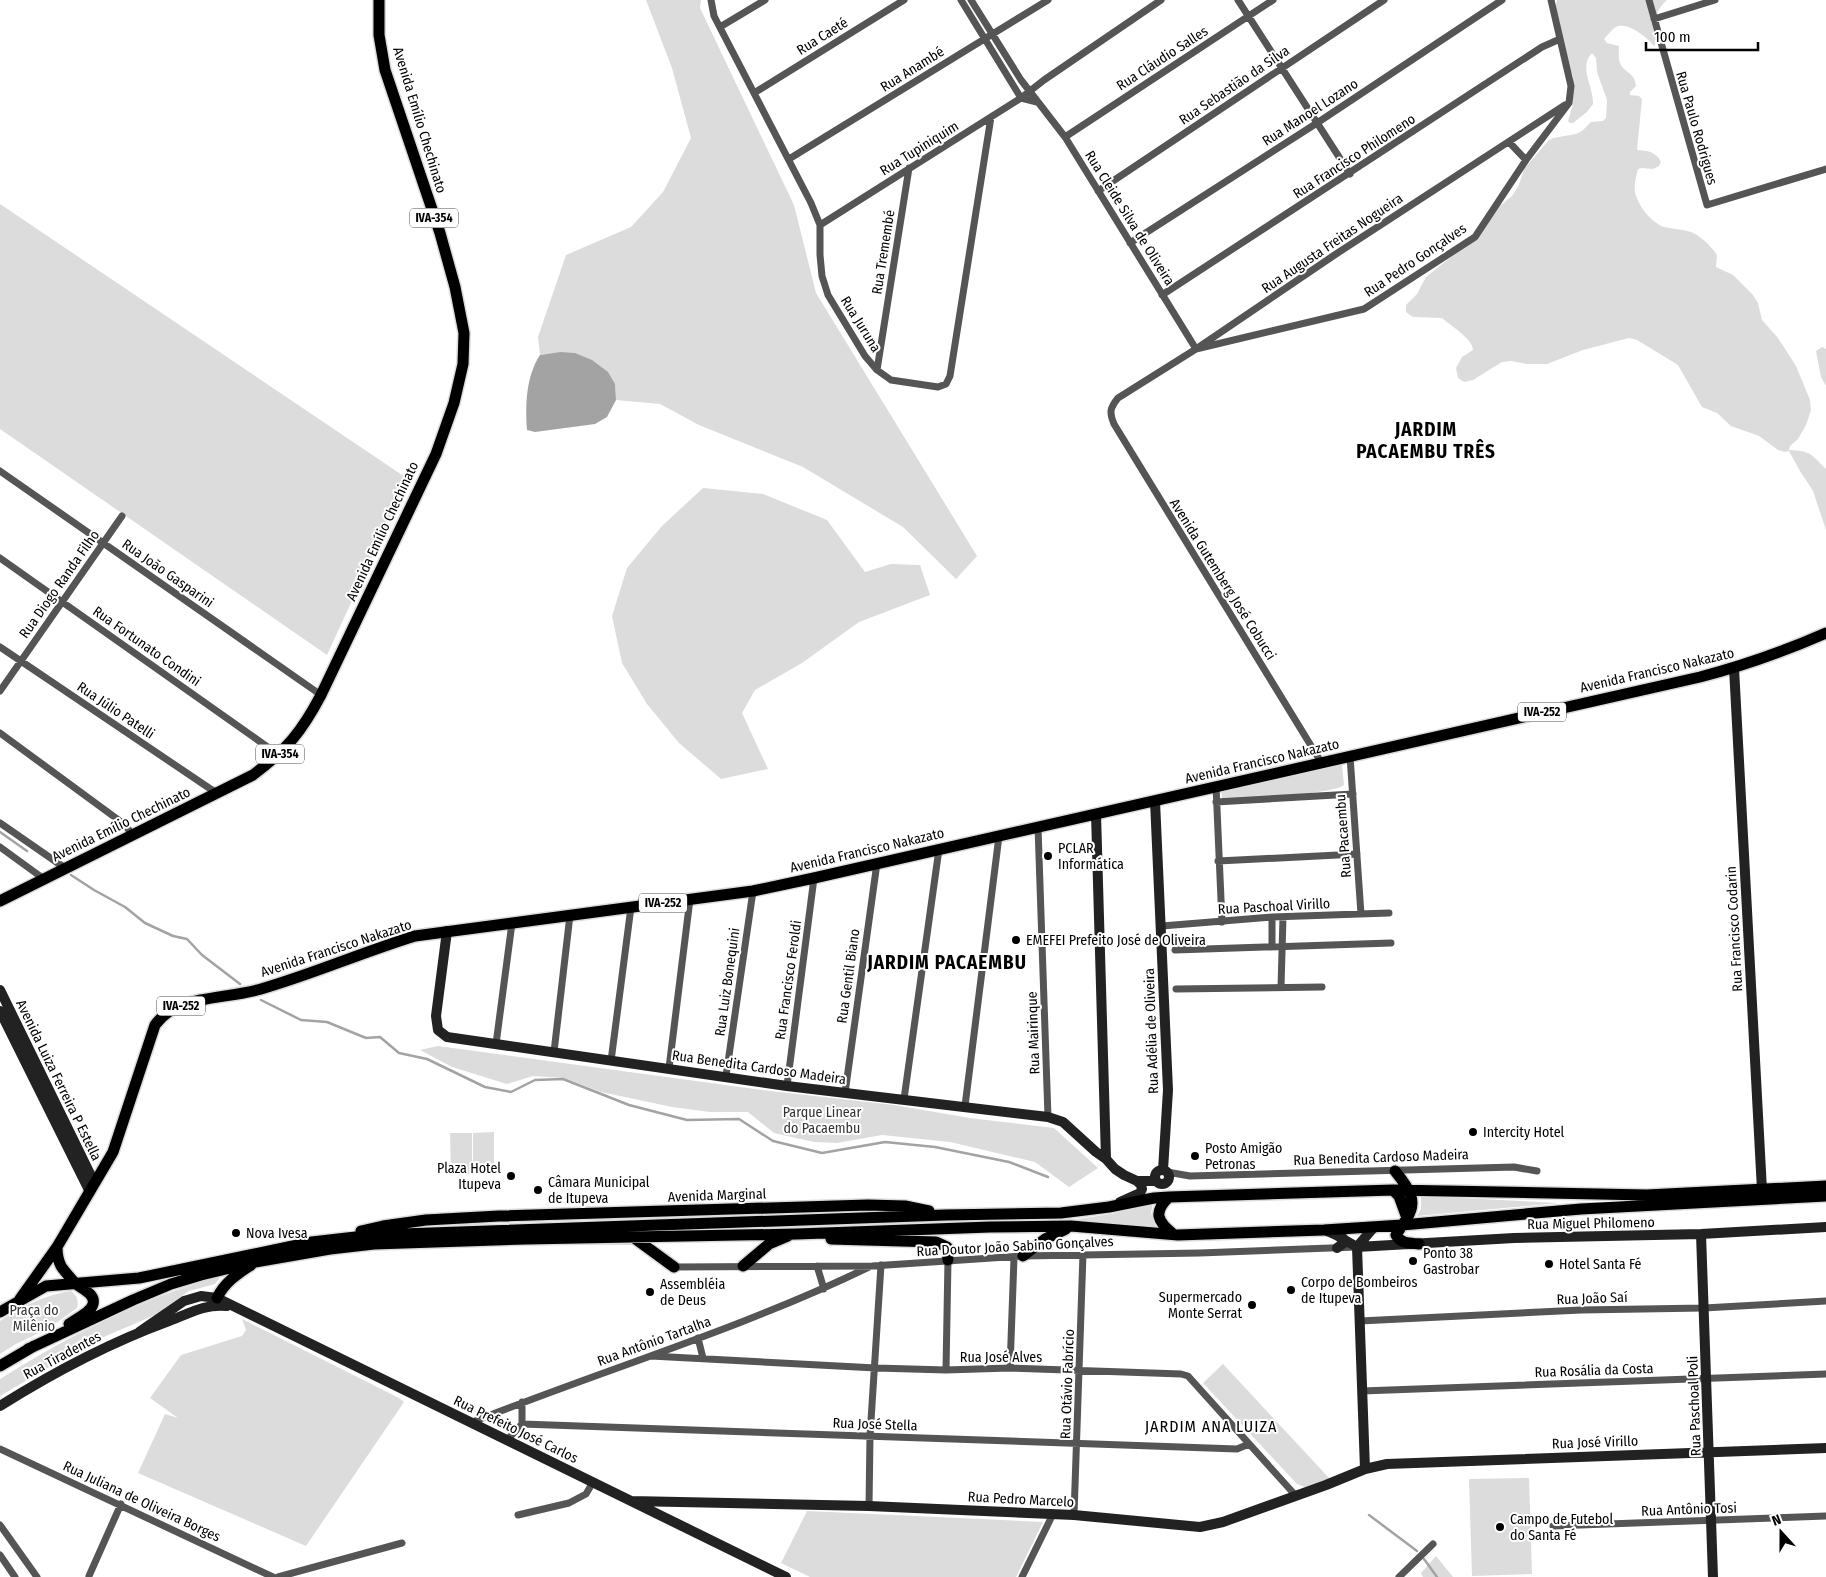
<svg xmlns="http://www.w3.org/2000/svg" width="1826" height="1577" font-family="'Fira Sans Condensed',sans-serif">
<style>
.green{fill:#dcdcdc}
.water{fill:#a3a3a3}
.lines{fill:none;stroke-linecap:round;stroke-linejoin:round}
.stream{stroke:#a3a3a3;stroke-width:2.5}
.primary-casing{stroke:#dbdbdb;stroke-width:14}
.street{stroke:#555;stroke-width:7}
.secondary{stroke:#222;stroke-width:10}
.primary{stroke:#000;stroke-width:11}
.poi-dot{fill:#000;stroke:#fff;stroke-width:2}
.labels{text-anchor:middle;stroke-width:4;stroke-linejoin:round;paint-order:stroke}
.shield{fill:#fff;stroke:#4c4c4c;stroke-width:1}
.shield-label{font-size:12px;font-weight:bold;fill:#000}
.street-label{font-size:14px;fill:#000;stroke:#fff}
.poi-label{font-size:14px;fill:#000;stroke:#fff;text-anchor:start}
.park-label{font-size:14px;fill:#333;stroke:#fff}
.quarter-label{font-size:16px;letter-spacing:1px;fill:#000;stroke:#fff}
.district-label{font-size:19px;font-weight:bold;letter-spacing:1px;fill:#000;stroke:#fff}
</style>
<rect width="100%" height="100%" fill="#fff"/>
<path class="green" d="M646,0H701L700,8L794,205L816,293L977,556L956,579L903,527L803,467L699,425L660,404L616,400L615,384L560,352L540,355L538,337L566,255L631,227L663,192L691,138L672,68Z
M1557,0H1667C1653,11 1655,27 1656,43L1654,46C1648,38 1627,21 1616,27C1612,29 1608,35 1604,39L1607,43L1619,46C1619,51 1618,58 1620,63C1624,73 1635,72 1636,86L1630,92V95L1639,96L1642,99L1637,150C1647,151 1656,151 1661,162L1659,166L1653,169L1642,168L1638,169C1636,176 1634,184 1635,192C1638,206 1651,222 1664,227C1673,229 1682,229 1691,232C1701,236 1711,246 1717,255L1716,267L1733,275L1753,295L1758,303L1762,320L1778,338L1796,366L1810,400L1811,410L1806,425L1798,439L1790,446L1789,450C1811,451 1811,454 1826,469V530L1813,491L1800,471L1789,451L1785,452L1778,450L1759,436L1731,426L1717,413L1702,407L1678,365L1637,340L1629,338L1583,350L1547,364H1527L1511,361L1502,362L1473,380L1464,382L1458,378L1456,368L1462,357L1473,350C1473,339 1451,326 1442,318L1413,317L1406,312V305L1417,294L1426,277L1466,245L1495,210L1512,196L1519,185L1524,169L1548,141L1553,138L1576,134L1582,131L1591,122L1603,121L1606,118L1607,100L1597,72L1596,58L1592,53C1578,68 1594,87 1593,104L1587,112L1573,123H1570L1568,121L1573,104V76L1557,35L1553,19Z
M0,204L408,479L327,655L0,429Z
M1822,347L1826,349V386L1821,377L1816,351Z
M703,488L763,494L827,520L865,572L891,564L920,565L930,595L859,622L802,663L755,690L742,713L768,769L721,779L679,743L647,704L622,663L612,616L627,568L662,526Z
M1339,762L1342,765L1344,785C1331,795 1244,798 1222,799L1221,787Z
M438,1046L762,1090L894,1105L970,1118L1054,1128L1098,1168L1069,1187L1035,1162L950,1142L882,1135L837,1143L814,1142L774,1133L748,1112H710L672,1107L601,1092L564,1078L533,1076L507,1084L452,1067L420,1050Z
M494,1132V1173H473V1133Z
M450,1133H472V1174H451Z
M1421,1196L1559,1203L1417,1216L1421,1209Z
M1153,1203L1151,1213L1156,1228L1071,1220L1111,1214Z
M221,1276L215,1284L189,1291L155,1315L92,1342L0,1396V1379C66,1337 145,1297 221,1276Z
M71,1291C77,1296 79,1300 77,1308L49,1328L16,1344L0,1354V1321C25,1305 42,1296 71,1291Z
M242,1319L399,1398L404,1402L306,1546L138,1473L165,1414L178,1418L150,1398L181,1355L242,1336L246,1330Z
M1223,1364L1330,1479L1305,1487L1297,1484L1203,1383Z
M1529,1478L1532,1574L1472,1576L1469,1479Z
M807,1511L1043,1522L1016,1577H810L781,1563Z
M1436,1556L1453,1577H1423L1421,1573Z"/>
<path class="water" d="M560,352L575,353L592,360L608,372L615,384L616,400L607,417L595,424L535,432L527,430C525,406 526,376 540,355Z"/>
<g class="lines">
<path class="stream" d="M0,832L27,851
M71,875L94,890L125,907L145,923L173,936L187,939L202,955L240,984
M261,1000L301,1020L327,1022L366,1038L380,1037L399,1053L427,1059L485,1087L511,1092L535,1080L563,1079L629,1105L687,1120L739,1119L773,1141L822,1153L885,1142L935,1147L1009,1162L1048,1177
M1369,1515L1417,1551
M1424,1559L1437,1577"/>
<g class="primary-casing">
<path id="primary" d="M0,901L253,775C287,749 301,733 321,695L436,454L454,403L463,364L464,333L455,287L440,233L385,70L379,35V0
M1395,1171C1407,1186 1419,1200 1407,1218
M1393,1190L1399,1196L1407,1218L1396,1235C1401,1244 1410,1243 1419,1244
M1169,1197C1153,1212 1157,1221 1173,1234
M361,1231L383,1226L426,1220L499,1216L868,1205L905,1206L929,1211
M633,1237L674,1267
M831,1239L936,1242L947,1247L948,1260
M57,1247C57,1254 58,1260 61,1266C64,1271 70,1277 74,1282C79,1288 96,1293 93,1304C91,1313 75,1319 69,1324
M1023,1256L1045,1239L1066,1229
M743,1266L769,1244L788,1236
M217,1298C224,1283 237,1274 251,1265
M20,1299L57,1247L113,1152L155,1025C161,1017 167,1012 175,1008C202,996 233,997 261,989C313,974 363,952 415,936L753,891L814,878L1700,677C1743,666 1785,651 1826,633
M0,1312L46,1286L139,1278L312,1242L373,1235L945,1215L1061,1213L1109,1207L1154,1198L1169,1197L1393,1190L1647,1195L1826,1186
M28,1349L133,1300L171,1284L201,1275L255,1262L330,1249L374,1244L526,1239L797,1234L990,1227L1071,1226L1178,1235L1324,1230L1402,1225L1581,1209L1826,1196
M0,1366L34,1346"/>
</g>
<path class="street" d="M711,0L714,16L811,203L820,225V255L822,276L828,295L865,356L877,370L891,380L938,387L946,384L950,376L991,117
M961,0L1021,98L1037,102
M971,0L1021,80L1065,137L1196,349L1364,309L1475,237L1526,160L1569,103L1571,86L1551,0
M1238,0L1350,174
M1649,0L1707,205L1826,169
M1654,19L1715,0
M720,27L765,0
M754,93L904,0
M1065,137L1273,0
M1509,142L1526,160
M789,159L1048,0
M1098,191L1384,0
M820,225L1021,98L1044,80L1161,0
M1130,243L1317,123L1502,0
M1162,295L1542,47L1560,39
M877,370L909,168
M0,471L321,695
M0,558L279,755
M0,647L212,790L218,793
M0,691L122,516
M0,733L124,824L133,835
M1350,756L1361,914
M1321,762L1114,424C1109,412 1110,408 1118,398L1196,349L1333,256L1565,105
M1216,786L1222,922
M1216,802L1353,794
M0,823L65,868
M1038,827L1048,1117
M0,847L44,879
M1218,861L1357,854
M1162,926L1272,917L1389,913
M1272,947V917
M1175,950L1391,943
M1281,987L1283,917
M1176,989L1322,987
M496,1044L512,923
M554,1052L570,915
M611,1061L631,907
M669,1068L690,899
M726,1076L753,891
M787,1086L814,878
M845,1093L877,863
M904,1099L939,849
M965,1106L999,836
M1167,1172L1190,1176L1514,1167L1537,1171
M817,1266L824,1289
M674,1267L872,1266L1023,1256L1200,1253L1357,1247
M1360,1321L1581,1310L1704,1308L1826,1301
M698,1338L703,1358
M651,1356L876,1368L946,1370L1010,1368L1181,1374L1188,1376L1296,1496
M1010,1368L1014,1258
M946,1370L948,1260
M1362,1391L1826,1374
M522,1402V1424
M470,1423C603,1370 741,1329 869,1267
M507,1440L522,1424L1237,1449L1249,1444
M0,1449L273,1577
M869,1506L870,1436L881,1265
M518,1515L569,1503L586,1494L593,1482
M1074,1515L1083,1254
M0,1525L37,1577
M1553,1526L1826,1516
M0,1555L15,1577
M89,1576L121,1504
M278,1577L402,1543
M1022,1577L1053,1514
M1399,1577L1433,1544"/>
<path class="secondary" d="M1734,668L1762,1190
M1155,801L1168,1090L1163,1170
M1096,814L1106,1159
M447,931L436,1016L438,1030L447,1037L787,1086L1048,1117L1063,1122L1096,1152L1106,1159L1115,1169L1124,1175L1137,1181H1156
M0,990L94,1182
M0,1011L89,1190
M1155 1177a7 7 0 1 1 14 0a7 7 0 1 1-14 0Z
M1120,1202L1140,1193L1142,1189L1141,1185L1137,1181
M1325,1230L1336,1235L1357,1247
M1701,1234L1713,1577
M1357,1247L1514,1238L1701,1234L1826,1227
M1357,1247L1365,1469
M1357,1247L1374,1227
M1337,1248L1345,1242L1343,1238
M139,1332L184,1301L201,1296L217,1298L786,1577
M0,1406C54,1372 109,1343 169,1321C191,1313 203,1304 227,1306
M631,1501L869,1506L1074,1515L1200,1527L1223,1522L1326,1485L1365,1469L1387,1464L1826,1448"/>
<use href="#primary" class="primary"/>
</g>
<g class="poi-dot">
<circle cx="1048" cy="856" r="5"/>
<circle cx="1016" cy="940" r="5"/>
<circle cx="1473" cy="1132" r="5"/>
<circle cx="1195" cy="1156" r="5"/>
<circle cx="511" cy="1176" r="5"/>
<circle cx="538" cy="1190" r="5"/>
<circle cx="236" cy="1233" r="5"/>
<circle cx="1413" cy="1261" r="5"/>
<circle cx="1549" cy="1264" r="5"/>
<circle cx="1291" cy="1290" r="5"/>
<circle cx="650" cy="1292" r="5"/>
<circle cx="1252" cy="1305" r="5"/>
<circle cx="1500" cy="1527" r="5"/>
</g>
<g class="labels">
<g class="shield">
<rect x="410" y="208.5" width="48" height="19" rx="4"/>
<rect x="1518" y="702.5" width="48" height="19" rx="4"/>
<rect x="256" y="744.5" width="48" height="19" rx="4"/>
<rect x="639" y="893.5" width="48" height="19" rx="4"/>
<rect x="157" y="996.5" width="48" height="19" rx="4"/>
</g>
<g class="shield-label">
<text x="434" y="222">IVA-354</text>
<text x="1542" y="716">IVA-252</text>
<text x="280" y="758">IVA-354</text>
<text x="663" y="907">IVA-252</text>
<text x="181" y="1010">IVA-252</text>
</g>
<g class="street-label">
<text transform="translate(822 36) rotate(-32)" y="5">Rua Caeté</text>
<text transform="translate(1162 58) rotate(-33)" y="5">Rua Cláudio Salles</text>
<text transform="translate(912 69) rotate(-32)" y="5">Rua Anambé</text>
<text transform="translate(1234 85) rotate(-34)" y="5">Rua Sebastião da Silva</text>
<text transform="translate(1310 112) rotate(-33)" y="5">Rua Manoel Lozano</text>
<text transform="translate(420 120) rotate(73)" y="5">Avenida Emílio Chechinato</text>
<text transform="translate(1697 128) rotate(74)" y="5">Rua Paulo Rodrigues</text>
<text transform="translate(919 148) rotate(-32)" y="5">Rua Tupiniquim</text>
<text transform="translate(1354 156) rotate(-33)" y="5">Rua Francisco Philomeno</text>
<text transform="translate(1130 218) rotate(58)" y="5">Rua Cleide Silva de Oliveira</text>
<text transform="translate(1332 243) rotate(-34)" y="5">Rua Augusta Freitas Nogueira</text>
<text transform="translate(883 252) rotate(-81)" y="5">Rua Tremembé</text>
<text transform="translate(1415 260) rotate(-34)" y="5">Rua Pedro Gonçalves</text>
<text transform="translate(861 324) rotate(58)" y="5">Rua Juruna</text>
<text transform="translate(382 531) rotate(-65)" y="5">Avenida Emílio Chechinato</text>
<text transform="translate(168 573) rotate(35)" y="5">Rua João Gasparini</text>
<text transform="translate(1223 579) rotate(58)" y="5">Avenida Gutemberg José Cobucci</text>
<text transform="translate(59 584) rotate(-55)" y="5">Rua Diogo Randa Filho</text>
<text transform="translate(147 646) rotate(35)" y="5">Rua Fortunato Condini</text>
<text transform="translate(1657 670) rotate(-13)" y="5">Avenida Francisco Nakazato</text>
<text transform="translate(116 710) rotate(34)" y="5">Rua Júlio Patelli</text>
<text transform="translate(1262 761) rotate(-13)" y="5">Avenida Francisco Nakazato</text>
<text transform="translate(121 824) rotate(-26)" y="5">Avenida Emílio Chechinato</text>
<text transform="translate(1343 836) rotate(-94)" y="5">Rua Pacaembu</text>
<text transform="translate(867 850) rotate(-13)" y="5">Avenida Francisco Nakazato</text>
<text transform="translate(1274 906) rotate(-3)" y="5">Rua Paschoal Virillo</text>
<text transform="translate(1734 929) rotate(-93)" y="5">Rua Francisco Codarin</text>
<text transform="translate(336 948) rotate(-18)" y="5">Avenida Francisco Nakazato</text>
<text transform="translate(848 976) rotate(-82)" y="5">Rua Gentil Biano</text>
<text transform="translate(788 980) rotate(-82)" y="5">Rua Francisco Feroldi</text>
<text transform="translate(727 982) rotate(-82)" y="5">Rua Luiz Bonequini</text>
<text transform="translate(1151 1031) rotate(-92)" y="5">Rua Adélia de Oliveira</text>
<text transform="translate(1033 1033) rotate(-92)" y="5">Rua Mairinque</text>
<text transform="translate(759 1067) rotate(8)" y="5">Rua Benedita Cardoso Madeira</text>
<text transform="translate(59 1080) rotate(64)" y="5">Avenida Luiza Ferreira P Estella</text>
<text transform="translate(1381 1157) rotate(-2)" y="5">Rua Benedita Cardoso Madeira</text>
<text transform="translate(717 1195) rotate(-2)" y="5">Avenida Marginal</text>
<text transform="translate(1591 1223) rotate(-1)" y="5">Rua Miguel Philomeno</text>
<text transform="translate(1015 1246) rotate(-3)" y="5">Rua Doutor João Sabino Gonçalves</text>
<text transform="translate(1592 1298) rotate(-2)" y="5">Rua João Saí</text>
<text transform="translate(654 1341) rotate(-20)" y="5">Rua Antônio Tartalha</text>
<text transform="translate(62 1355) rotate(-28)" y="5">Rua Tiradentes</text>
<text x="1001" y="1362">Rua José Alves</text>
<text transform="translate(1594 1370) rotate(-2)" y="5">Rua Rosália da Costa</text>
<text transform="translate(1067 1384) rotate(-88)" y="5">Rua Otávio Fabrício</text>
<text transform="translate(1694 1406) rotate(-92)" y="5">Rua Paschoal Poli</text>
<text transform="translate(875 1424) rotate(2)" y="5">Rua José Stella</text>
<text transform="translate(516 1429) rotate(26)" y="5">Rua Prefeito José Carlos</text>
<text transform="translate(1595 1442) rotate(-2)" y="5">Rua José Virillo</text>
<text transform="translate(1021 1499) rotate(3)" y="5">Rua Pedro Marcelo</text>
<text transform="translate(142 1501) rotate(25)" y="5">Rua Juliana de Oliveira Borges</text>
<text transform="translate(1689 1509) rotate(-2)" y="5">Rua Antônio Tosi</text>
</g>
<g class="poi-label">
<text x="1058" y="853">PCLAR<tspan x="1058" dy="16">Informática</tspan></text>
<text x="1026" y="945">EMEFEI Prefeito José de Oliveira</text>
<text x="1483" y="1137">Intercity Hotel</text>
<text x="1205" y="1153">Posto Amigão<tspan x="1205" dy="16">Petronas</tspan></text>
<text x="501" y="1173" text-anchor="end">Plaza Hotel<tspan x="501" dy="16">Itupeva</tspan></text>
<text x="548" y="1187">Câmara Municipal<tspan x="548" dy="16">de Itupeva</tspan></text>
<text x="246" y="1238">Nova Ivesa</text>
<text x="1423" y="1258">Ponto 38<tspan x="1423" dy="16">Gastrobar</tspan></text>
<text x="1559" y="1269">Hotel Santa Fé</text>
<text x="1301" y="1287">Corpo de Bombeiros<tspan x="1301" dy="16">de Itupeva</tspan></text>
<text x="660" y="1289">Assembléia<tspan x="660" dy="16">de Deus</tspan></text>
<text x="1242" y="1302" text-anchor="end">Supermercado<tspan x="1242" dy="16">Monte Serrat</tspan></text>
<text x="1510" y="1524">Campo de Futebol<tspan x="1510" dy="16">do Santa Fé</tspan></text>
</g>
<g class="park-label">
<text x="822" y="1117">Parque Linear<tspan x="822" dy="16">do Pacaembu</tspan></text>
<text x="34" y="1315">Praça do<tspan x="34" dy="16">Milênio</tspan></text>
</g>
<g class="quarter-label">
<text x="1211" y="1432">JARDIM ANA LUIZA</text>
</g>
<g class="district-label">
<text x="1426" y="436">JARDIM<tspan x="1426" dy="22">PACAEMBU TRÊS</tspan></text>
<text x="947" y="969">JARDIM PACAEMBU</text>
</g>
</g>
<g transform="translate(1781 1532) rotate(339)" stroke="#ffffff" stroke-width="4" paint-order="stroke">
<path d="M0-4L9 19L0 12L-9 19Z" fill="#000000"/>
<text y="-8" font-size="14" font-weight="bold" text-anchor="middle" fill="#000000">N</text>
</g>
<path d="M1646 42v8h112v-8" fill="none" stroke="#000000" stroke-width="2.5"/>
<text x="1654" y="42" font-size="15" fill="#000000" stroke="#ffffff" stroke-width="4" paint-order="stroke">100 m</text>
</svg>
